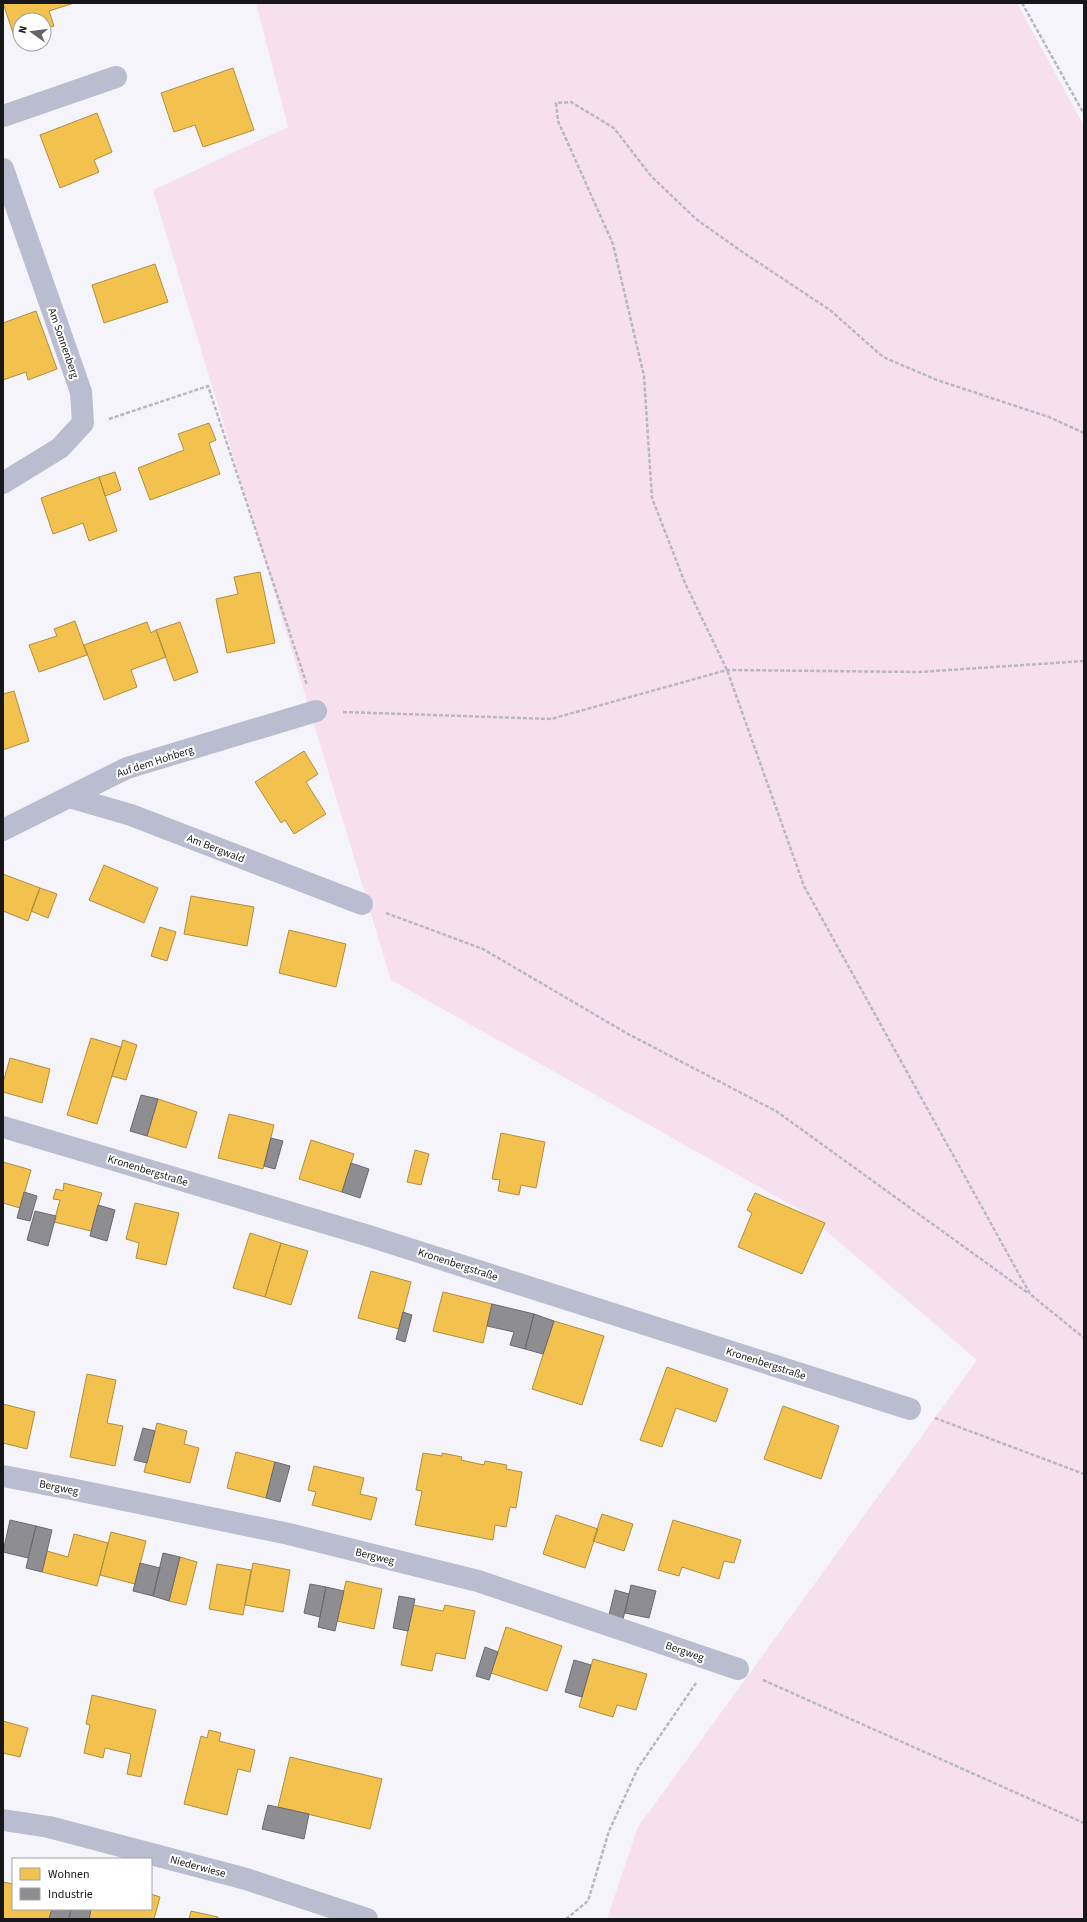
<svg xmlns="http://www.w3.org/2000/svg" width="1087" height="1922" font-family="'Source Sans 3',sans-serif">
<style>
.green{fill:#f6e0ee}
.homes{fill:#f2c14e;stroke:#b08e3e}
.industry{fill:#8d8d92;stroke:#6a696e}
.lines{fill:none;stroke-linecap:round;stroke-linejoin:round}
.path{stroke:#b8b8c4;stroke-width:2.5;stroke-dasharray:4 2;stroke-linecap:butt}
.minor{stroke:#babdd0;stroke-width:22}
.labels{text-anchor:middle;stroke-width:4;stroke-linejoin:round;paint-order:stroke}
.street-label{font-size:11px;fill:#171619;stroke:#fff}
</style>
<rect width="100%" height="100%" fill="#f5f4fa"/>
<path class="green" d="M256,3H1017L1084,126V1919H607L638,1827L977,1360L804,1212L391,980L153,190L288,127Z"/>
<path class="homes" d="M3,3H74L49,11L54,26L44,29V20H20V37L15,39Z
M233,68L254,130L203,147L195,125L174,132L161,93Z
M97,113L112,152L94,160L99,172L60,188L40,135Z
M155,264L168,302L104,323L92,285Z
M36,311L57,369L28,380L26,372L3,380V323Z
M209,423L216,440L209,443L220,474L150,500L138,468L184,450L178,434Z
M115,472L121,490L105,496L99,477Z
M99,477L117,531L89,541L83,523L53,534L41,498Z
M260,572L275,643L227,653L216,599L238,594L234,577Z
M75,621L87,655L39,672L29,645L57,636L54,629Z
M147,622L151,633L156,630L166,657L131,670L137,687L104,700L84,645Z
M180,622L198,672L174,681L156,630Z
M14,691L29,741L3,750V694Z
M304,751L318,774L306,782L326,814L294,834L285,820L281,823L255,782Z
M104,865L158,888L144,923L89,900Z
M3,874L40,888L28,921L3,911Z
M40,888L57,894L48,918L31,911Z
M191,896L254,907L247,946L184,934Z
M160,927L176,932L167,961L151,956Z
M289,930L346,944L336,987L279,973Z
M91,1038L121,1047L97,1124L67,1115Z
M123,1040L137,1045L126,1080L112,1076Z
M10,1058L50,1069L42,1103L3,1092V1083Z
M158,1099L197,1112L186,1148L147,1136Z
M229,1114L274,1125L263,1169L218,1158Z
M501,1133L545,1142L536,1188L521,1185L519,1195L498,1191L500,1180L492,1179Z
M311,1140L354,1154L342,1192L299,1179Z
M415,1150L429,1154L421,1185L407,1182Z
M3,1162L31,1170L20,1208L3,1203Z
M64,1183L102,1193L91,1231L54,1222L60,1200L53,1199L56,1189L63,1191Z
M755,1193L825,1223L802,1274L738,1247L752,1213L747,1210Z
M135,1203L179,1213L166,1265L136,1258L139,1243L126,1239Z
M250,1233L281,1243L265,1297L233,1288Z
M281,1243L308,1251L291,1305L265,1297Z
M371,1271L411,1282L399,1329L358,1318Z
M443,1292L492,1304L483,1343L433,1331Z
M554,1321L604,1336L582,1405L532,1389Z
M667,1367L728,1389L716,1422L676,1408L662,1447L640,1440Z
M87,1374L116,1380L107,1423L123,1426L115,1466L70,1457Z
M3,1404L35,1412L27,1449L3,1443Z
M783,1406L839,1426L821,1479L764,1459Z
M157,1423L187,1431L184,1444L199,1448L190,1483L144,1472Z
M236,1452L275,1462L266,1498L227,1488Z
M423,1453L442,1456V1453L462,1457L461,1460L484,1465L485,1461L507,1465L506,1469L522,1472L516,1508L510,1507L506,1527L495,1525L493,1540L415,1525L422,1491L416,1490Z
M314,1466L364,1478L360,1494L377,1498L371,1520L312,1505L316,1492L308,1490Z
M602,1514L633,1524L624,1551L593,1541Z
M556,1515L598,1529L585,1568L543,1554Z
M673,1520L741,1540L734,1563L724,1561L719,1579L682,1567L679,1576L658,1570Z
M111,1532L146,1541L135,1584L100,1575Z
M74,1534L108,1543L97,1586L42,1572L47,1551L68,1557Z
M180,1557L197,1562L186,1605L169,1601Z
M253,1563L290,1570L283,1612L245,1605Z
M217,1564L251,1570L243,1615L209,1609Z
M346,1581L382,1589L374,1629L337,1621Z
M413,1605L443,1611L445,1605L475,1611L465,1659L436,1653L432,1671L401,1665Z
M506,1627L562,1646L547,1691L491,1673Z
M593,1659L647,1674L636,1710L617,1705L613,1717L579,1707Z
M92,1695L156,1710L141,1777L127,1774L131,1754L105,1748L103,1758L84,1753L90,1725L86,1724Z
M3,1721L28,1728L20,1757L3,1753Z
M209,1730L221,1733L219,1741L255,1750L250,1772L238,1769L227,1815L184,1804L201,1736L207,1738Z
M290,1757L382,1779L370,1829L278,1807Z
M3,1882L13,1884V1909H52L49,1919H3Z
M151,1894L160,1897L154,1919H89L91,1909H151Z
M191,1911L218,1917V1919H189Z"/>
<path class="industry" d="M141,1095L158,1099L147,1136L130,1131Z
M271,1138L283,1141L275,1169L264,1166Z
M351,1163L369,1169L360,1198L342,1192Z
M24,1192L37,1196L30,1221L17,1218Z
M98,1205L115,1210L107,1241L90,1236Z
M35,1211L56,1216L48,1246L27,1240Z
M492,1304L534,1314L525,1349L510,1345L514,1332L487,1326Z
M403,1312L412,1315L405,1342L396,1339Z
M534,1314L554,1321L543,1354L525,1349Z
M143,1428L155,1431L147,1463L134,1460Z
M275,1462L290,1466L280,1502L266,1498Z
M10,1520L36,1526L28,1558L3,1552Z
M36,1526L52,1530L42,1572L26,1568Z
M163,1553L180,1557L169,1601L153,1596Z
M140,1563L160,1568L153,1596L133,1591Z
M310,1584L326,1587L320,1617L304,1613Z
M631,1585L656,1591L649,1618L625,1613Z
M326,1587L344,1591L335,1631L318,1627Z
M615,1590L629,1594L623,1619L609,1615Z
M399,1596L415,1599L408,1631L393,1628Z
M485,1647L498,1652L489,1680L476,1676Z
M574,1660L591,1665L582,1697L565,1692Z
M268,1805L309,1814L304,1839L262,1829Z
M52,1909H71L69,1919H49Z
M71,1909H91L89,1919H69Z"/>
<g class="lines">
<path class="path" d="M1022,3L1084,114
M109,419L208,386L307,685
M1084,433L1049,417L937,380L883,357L830,310L741,251L696,219L651,176L614,128L571,102L556,103L558,121L613,244L644,376L652,498L685,583L727,670L804,886L1030,1294L1084,1338
M343,712L551,719L727,670L919,672L1084,661
M386,913L483,949L628,1034L776,1111L1028,1293
M935,1418L1084,1474
M763,1680L1084,1823
M566,1919L588,1901L609,1831L638,1768L696,1683"/>
<path class="minor" d="M3,116L116,77
M3,169L81,392L83,423L60,448L3,483
M69,797L131,815L362,904
M3,830L127,768L316,711
M3,1127L369,1236L910,1409
M3,1476L71,1489L289,1534L478,1581L738,1669
M3,1820L49,1827L246,1879L367,1919"/>
</g>
<g class="labels">
<g class="street-label">
<text transform="translate(64 343) rotate(71)" y="4">Am Sonnenberg</text>
<text transform="translate(155 761) rotate(-18)" y="4">Auf dem Hohberg</text>
<text transform="translate(216 848) rotate(21)" y="4">Am Bergwald</text>
<text transform="translate(148 1170) rotate(17)" y="4">Kronenbergstraße</text>
<text transform="translate(458 1264) rotate(18)" y="4">Kronenbergstraße</text>
<text transform="translate(766 1363) rotate(18)" y="4">Kronenbergstraße</text>
<text transform="translate(59 1487) rotate(11)" y="4">Bergweg</text>
<text transform="translate(375 1556) rotate(14)" y="4">Bergweg</text>
<text transform="translate(685 1651) rotate(19)" y="4">Bergweg</text>
<text transform="translate(198 1866) rotate(15)" y="4">Niederwiese</text>
</g>
</g>
<rect width="1087" height="1922" fill="none" stroke="#171619" stroke-width="8"/>
<rect x="12" y="1858" width="140" height="52" fill="#ffffff" stroke="#a2a2a3"/>
<rect x="20" y="1868" width="20" height="12" fill="#f2c14e" stroke="#a2a2a3"/>
<text x="48" y="1878" font-size="12" fill="#171619">Wohnen</text>
<rect x="20" y="1888" width="20" height="12" fill="#8d8d92" stroke="#a2a2a3"/>
<text x="48" y="1898" font-size="12" fill="#171619">Industrie</text>
<g transform="translate(32 32) rotate(284)"><circle r="19" fill="#ffffff" stroke="#a2a2a3"/>
<path d="M0-3L7 15L0 10L-7 15Z" fill="#656468"/>
<text y="-6" font-size="11" font-weight="bold" text-anchor="middle" fill="#171619">N</text>
</g>
</svg>
